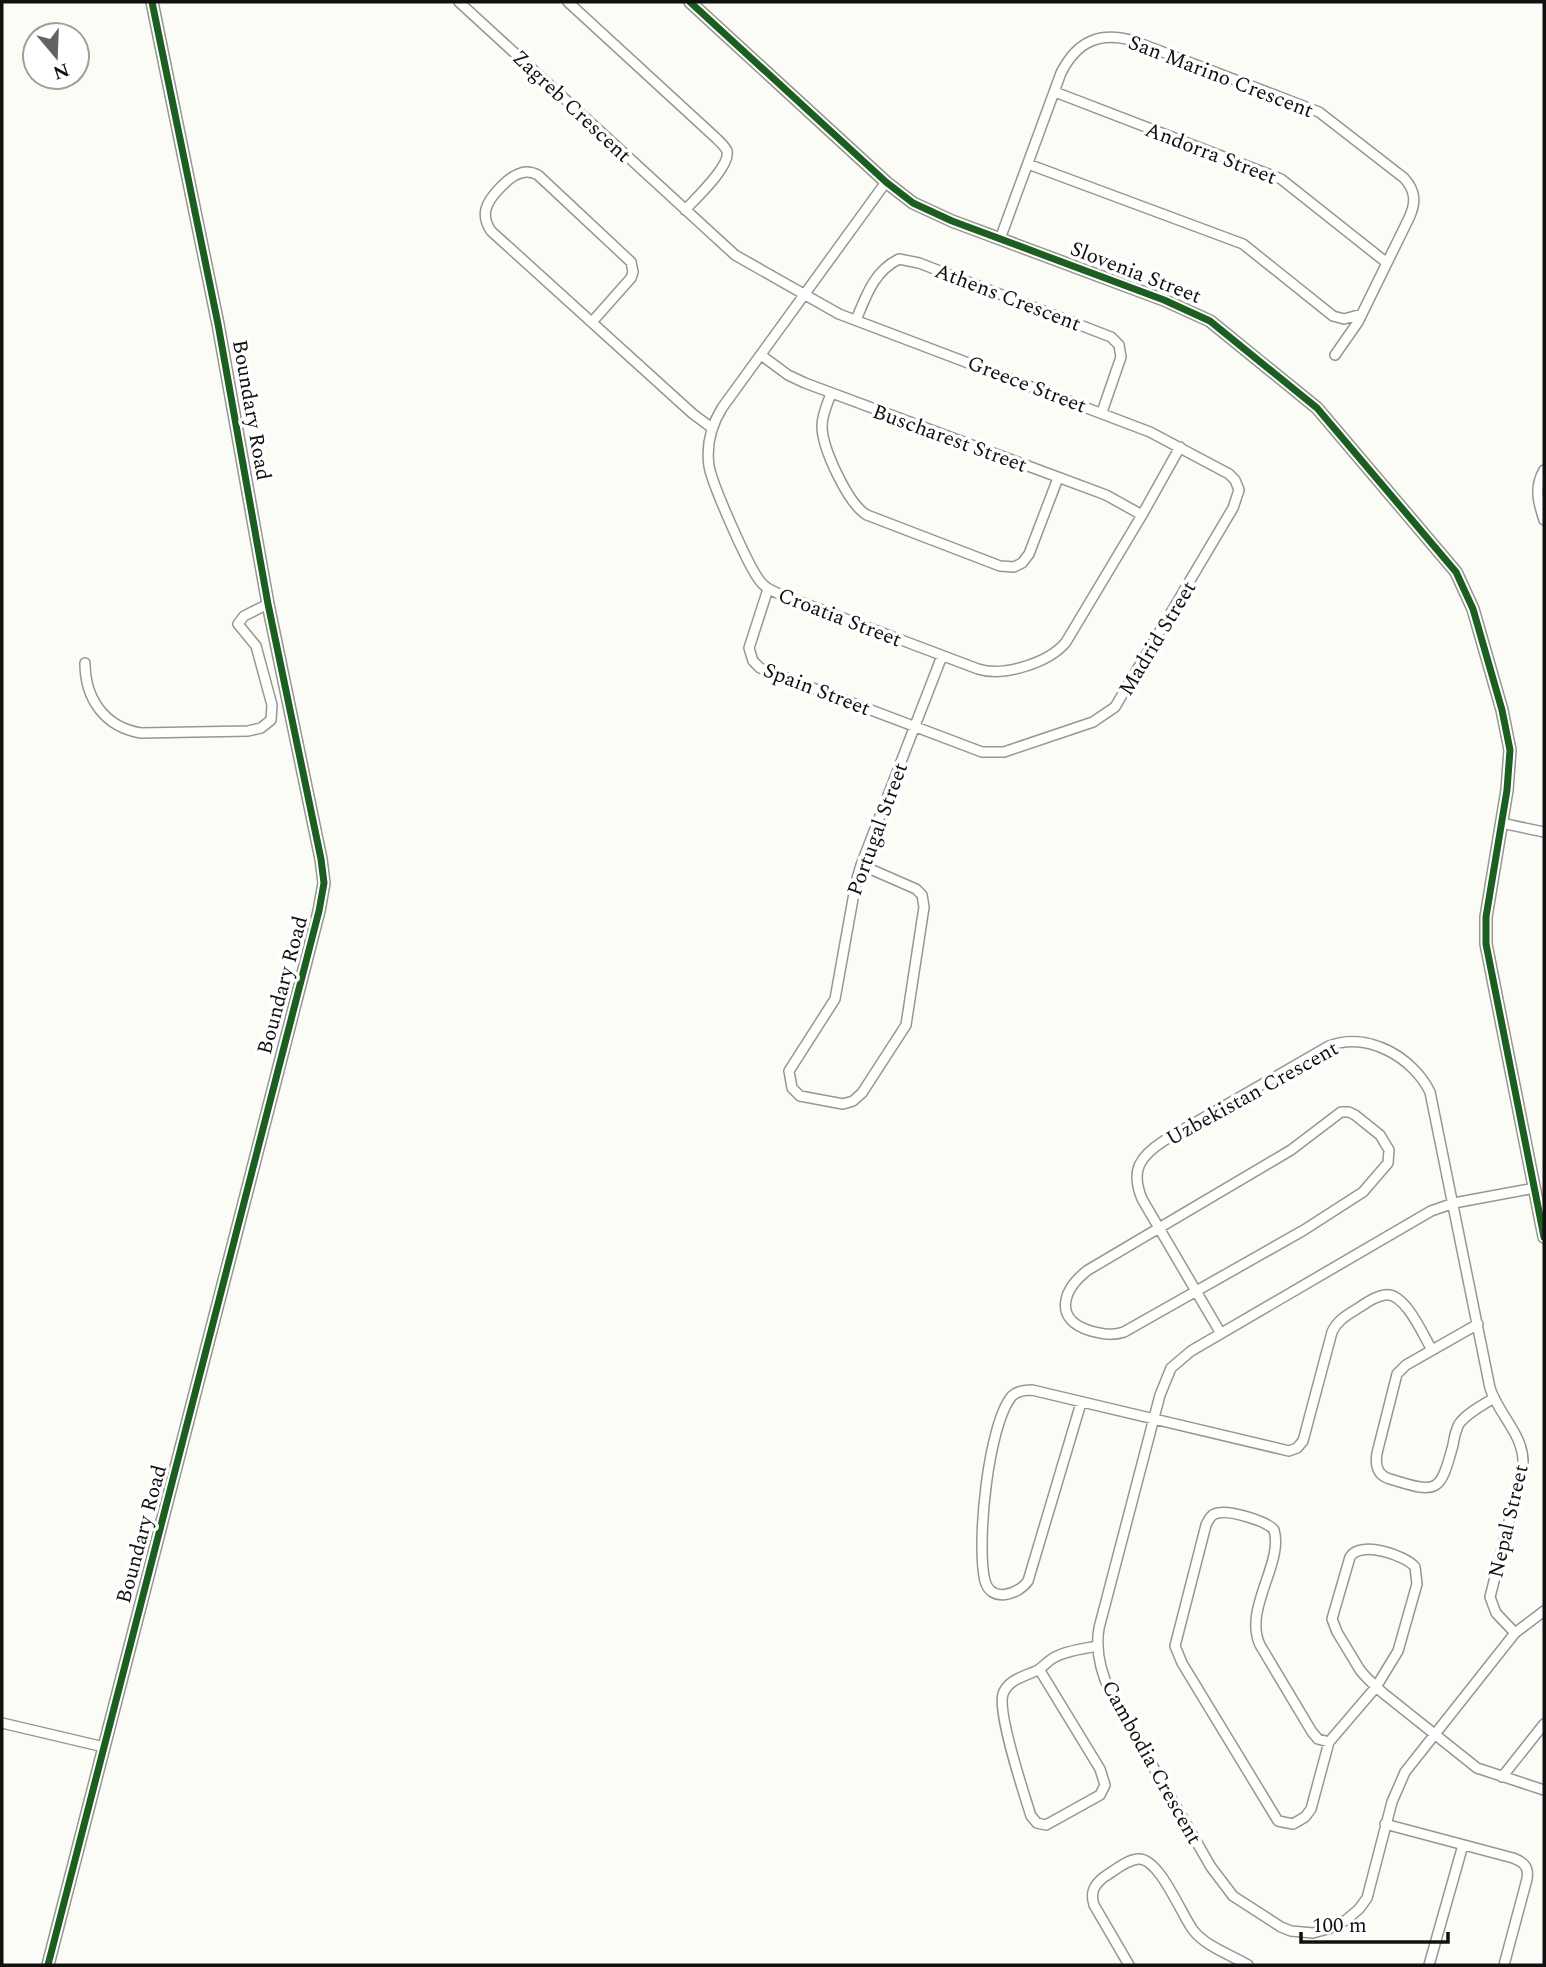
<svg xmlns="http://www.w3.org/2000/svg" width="1546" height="1967" font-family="Spectral,serif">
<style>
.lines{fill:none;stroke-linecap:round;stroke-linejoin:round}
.minor-casing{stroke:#969694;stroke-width:12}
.tertiary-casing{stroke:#969694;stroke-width:14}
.minor{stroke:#fffffe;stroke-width:9}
.tertiary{stroke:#fffffe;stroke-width:10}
.cycleway-casing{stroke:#fff;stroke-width:11}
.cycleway{stroke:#1b5e20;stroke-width:7}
.labels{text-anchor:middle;stroke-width:7;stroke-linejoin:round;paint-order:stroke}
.street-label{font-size:21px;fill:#101010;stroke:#fff}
</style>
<rect width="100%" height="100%" fill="#fcfcf7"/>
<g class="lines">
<g class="minor-casing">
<path id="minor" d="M459,2L735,255L839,314L1150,432L1229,474L1235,480L1239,490L1233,508L1115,707L1093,722L1004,752H982L760,668L753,661L749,648L768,589
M568,2L716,138C720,142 725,146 727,151C731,166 695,199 685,210
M1055,92L1281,179L1387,263
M1028,164L1243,244L1333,316L1344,319L1362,314
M886,182L722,408C711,426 706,445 709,466C712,484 748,566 760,581C764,587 770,590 777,593L978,669C1003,677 1049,663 1066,642L1142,515L1180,447
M1000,239L1061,73C1077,41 1100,31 1134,41L1319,112L1404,178C1416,191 1416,203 1409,218L1358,322L1335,355
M856,320C866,296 874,271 899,259L919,263L1111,337L1119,345L1121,357L1102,412
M592,322L631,278L633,272L631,262L538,175C532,172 527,171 521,173C509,176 489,197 486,209C484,217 487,225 491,231L693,414L712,428
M761,355L788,375L805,383L1106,495L1142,515
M831,394C827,404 822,415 822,426C822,448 848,504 867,515L1000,566L1014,567L1022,563L1029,554L1058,478
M1544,470C1534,487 1538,502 1544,520
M85,663C85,698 104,727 141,733L248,731L261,728L271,720L272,705L256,646L238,624L244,616L268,604
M1501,823L1544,832
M861,865L916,889L922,895L924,907L906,1025L862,1093L853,1101L843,1104L800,1096L792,1088L789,1071L835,999L856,882L861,865L942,656
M1341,1112H1349L1355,1115L1380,1135L1389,1150L1388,1163L1363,1192L1304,1230L1124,1332C1112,1336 1103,1334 1091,1331C1053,1320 1062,1290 1088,1270L1291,1150Z
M1535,1188L1454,1203L1431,1211L1191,1351L1171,1368L1160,1395L1099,1628C1095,1651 1101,1673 1111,1694L1211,1867L1233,1896L1281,1927L1291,1931L1313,1933L1331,1928L1346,1920L1359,1909L1367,1898L1392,1802L1405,1772L1515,1633L1544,1611
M1478,1324L1406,1365L1397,1374L1377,1453C1375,1465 1377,1475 1390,1479C1438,1494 1440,1493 1453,1445C1454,1438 1456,1430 1459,1424C1467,1413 1483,1405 1494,1398
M1220,1332L1142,1199C1130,1170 1140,1156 1165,1140L1329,1046C1367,1031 1413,1057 1430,1092L1490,1388C1499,1416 1525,1435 1523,1466L1490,1597L1496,1613L1515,1633
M1081,1403L1028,1581C1018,1595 991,1603 985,1581C976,1545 988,1424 1012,1396C1017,1391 1024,1390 1032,1390L1289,1451L1297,1448L1303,1441L1332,1332C1338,1319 1349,1314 1360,1307C1367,1302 1376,1296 1385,1295C1405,1292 1423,1335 1432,1350
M1039,1669L1100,1769L1105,1785L1100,1795L1046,1825L1037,1823L1031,1816C1024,1794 997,1712 1003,1694C1008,1679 1026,1676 1038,1670C1044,1666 1049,1660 1055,1657C1068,1650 1083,1649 1097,1646
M2,1723L104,1747
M1329,1742L1318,1739L1312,1732L1260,1645C1243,1609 1284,1563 1274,1530C1267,1521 1230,1510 1218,1513C1211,1514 1209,1519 1206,1525L1175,1646L1182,1663L1278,1821L1293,1824L1305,1817L1311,1809L1329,1742L1376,1687L1398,1651L1417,1584L1415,1567C1405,1555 1360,1540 1350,1557L1332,1619L1337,1632L1360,1670C1367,1679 1375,1686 1383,1693L1477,1768L1544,1790
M1502,1777L1544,1724
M1385,1824L1513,1858C1524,1862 1529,1867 1527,1879L1504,1965
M1129,1965L1094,1905C1090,1892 1094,1885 1104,1877C1114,1871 1126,1860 1138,1859C1159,1857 1181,1914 1193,1930C1205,1946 1231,1955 1248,1965
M1429,1965L1463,1845"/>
</g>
<g class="tertiary-casing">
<path id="tertiary" d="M690,2L886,182L913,203L952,221L1164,300L1210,321L1317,408L1456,572L1473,609L1502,710L1510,750L1507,790L1486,917V944L1544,1237
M48,1965L319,911L324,883L321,859L268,604L218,324L152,2"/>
</g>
<use href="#minor" class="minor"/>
<use href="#tertiary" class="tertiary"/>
<g class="cycleway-casing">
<path id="cycleway" d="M690,2L886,182L913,203L952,221L1164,300L1210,321L1317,408L1456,572L1473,609L1502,710L1510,750L1507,790L1486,917V944L1544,1237
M48,1965L319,911L324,883L321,859L268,604L218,324L152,2"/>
</g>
<use href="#cycleway" class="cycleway"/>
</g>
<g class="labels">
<g class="street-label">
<text transform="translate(1221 76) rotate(21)" y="7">San Marino Crescent</text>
<text transform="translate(572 106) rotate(43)" y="7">Zagreb Crescent</text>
<text transform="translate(1211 153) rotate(21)" y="7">Andorra Street</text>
<text transform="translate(1136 272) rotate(21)" y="7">Slovenia Street</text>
<text transform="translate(1008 297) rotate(21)" y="7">Athens Crescent</text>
<text transform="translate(1027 384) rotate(21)" y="7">Greece Street</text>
<text transform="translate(252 410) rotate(80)" y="7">Boundary Road</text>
<text transform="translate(950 438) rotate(20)" y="7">Buscharest Street</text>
<text transform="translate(840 617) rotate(21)" y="7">Croatia Street</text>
<text transform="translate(1157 638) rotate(-59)" y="7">Madrid Street</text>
<text transform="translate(817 689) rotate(21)" y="7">Spain Street</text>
<text transform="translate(877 829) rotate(-70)" y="7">Portugal Street</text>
<text transform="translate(282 985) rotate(-75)" y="7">Boundary Road</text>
<text transform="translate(1252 1093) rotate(-29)" y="7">Uzbekistan Crescent</text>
<text transform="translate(1508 1521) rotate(-77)" y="7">Nepal Street</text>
<text transform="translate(141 1534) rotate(-75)" y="7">Boundary Road</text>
<text transform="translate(1152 1762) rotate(61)" y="7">Cambodia Crescent</text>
</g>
</g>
<rect width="1546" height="1967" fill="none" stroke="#101010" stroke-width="7"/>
<g transform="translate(56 56) rotate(161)"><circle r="33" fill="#ffffff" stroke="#9f9f9f" stroke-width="2"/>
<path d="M0-5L12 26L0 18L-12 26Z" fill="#636361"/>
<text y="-10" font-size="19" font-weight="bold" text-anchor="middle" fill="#101010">N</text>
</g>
<path d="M1301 1932v10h147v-10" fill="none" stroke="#101010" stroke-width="3.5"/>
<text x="1312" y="1932" font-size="21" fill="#101010" stroke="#ffffff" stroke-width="5" paint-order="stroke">100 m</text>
</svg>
